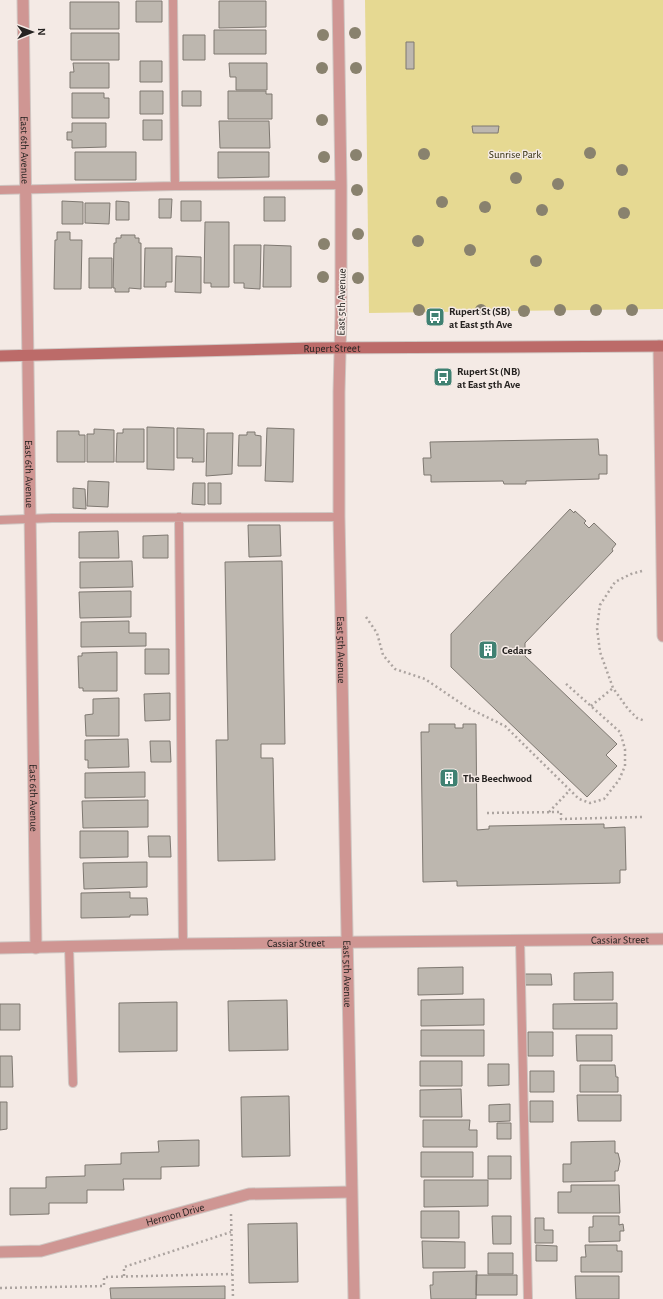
<svg xmlns="http://www.w3.org/2000/svg" width="663" height="1299" font-family="'Alegreya Sans',sans-serif">
<style>
.green{fill:#e6d992}
.building{fill:#bdb7af;stroke:#7e7871}
.lines{fill:none;stroke-linecap:round;stroke-linejoin:round}
.service-casing{stroke:#cfc6c2;stroke-width:10}
.minor-casing{stroke:#cfc6c2;stroke-width:13}
.secondary-casing{stroke:#cfc6c2;stroke-width:13}
.path{stroke:#aca4a0;stroke-width:2.5;stroke-dasharray:2 3;stroke-linecap:butt}
.service{stroke:#cf9693;stroke-width:8}
.minor{stroke:#cf9693;stroke-width:11}
.secondary{stroke:#bc6b69;stroke-width:11}
.tree{fill:#89826e}
.labels{text-anchor:middle;stroke-width:3;stroke-linejoin:round;paint-order:stroke}
.street-label{font-size:11px;fill:#262321;stroke:#f4eae5}
.park-label{font-size:11px;fill:#322d0c;stroke:#f4eae5}
.poi-label{font-size:11px;font-weight:bold;fill:#262321;stroke:#f4eae5;text-anchor:start}
</style>
<rect width="100%" height="100%" fill="#f4eae5"/>
<path class="green" d="M365,0H663V309L369,313Z"/>
<path class="building" d="M136,1H162V22H136Z
M219,1H266V27L219,28Z
M70,2H119V29H70Z
M214,30H266V54H214Z
M71,33H119V60H71Z
M183,35H205V60H183Z
M406,42H414V69H406Z
M140,61H162V82H140Z
M73,63H109V88H70V72H74Z
M229,63H267V90H236V77H230Z
M140,91H163V114H140Z
M182,91H201V106H182Z
M228,91H266V94H272V119H228Z
M72,93H104V98H109V118H72Z
M143,120H162V140H143Z
M219,121H269L270,148H220Z
M72,123H106V147L72,148V140H67V132H72Z
M472,126H499L498,133H473Z
M75,152H136V180H75Z
M218,152H269V177L218,178Z
M264,197H285V221H264Z
M159,199H172L171,218H159Z
M62,201L83,202V224H62Z
M116,201L129,202V220H116Z
M181,201H201V221H181Z
M85,203H110L109,224L85,223Z
M205,222H229V287H211V283H204Z
M57,232H70V240H82L81,289H54L55,240H57Z
M121,235H135V238H139V243H141V289L129,288V292H115V288H113L114,243H116V238H121Z
M234,245H261L260,289L244,288V283H234Z
M264,245L291,246V287H263Z
M145,248H172V282H166V287H144Z
M176,256L201,257V293L175,292Z
M89,258H112V288H89Z
M147,427L174,428V470L147,469Z
M177,428L204,429V462H192L193,458H177Z
M267,428L294,429L293,482L265,481Z
M94,429L114,430V462H87V434H94Z
M123,429H144V462H116L117,433H123Z
M57,431H79V435H85V462H57Z
M247,432H255V435L261,436V466H238L239,435H247Z
M207,433H233L232,474L206,476Z
M598,439L599,455H607V474H599V479L526,481V484H504L503,481L431,482V475H424L423,458H431L430,442Z
M88,481L109,482L108,507L87,506Z
M193,483H205V505L192,504Z
M208,483H221V504H208Z
M73,488L85,489L86,509L73,508Z
M570,509L574,513L575,511L586,521L584,523L589,528L594,523L616,544L612,549L613,551L525,643V656L617,744L606,755L617,766L587,797L451,667V634Z
M248,525H280L281,556L249,557Z
M118,531L119,558H79V532Z
M168,535V558H143V536Z
M132,561L133,587L80,588V562Z
M282,561L285,744H261V758H273L275,860L218,861L216,740H228L225,562Z
M131,591V617L80,618L79,592Z
M129,621V633H146V646L81,647V622Z
M145,649H169V674H145Z
M117,652V691H83V688H79L78,656H82V653Z
M170,693V720L145,721L144,694Z
M119,698V736H86L85,715L93,714V699Z
M429,724H455V728H463V724H476L477,830L489,829V826L604,824V828L625,827L626,870H620V883L457,886V881L423,882L421,732H429Z
M128,739L129,767L88,768V760H85V740Z
M150,741H170L171,762H151Z
M145,772V797L85,798V773Z
M148,800V827L83,828L82,801Z
M80,831H128V857L80,858Z
M148,836H170L171,857H149Z
M147,862V887L84,889L83,863Z
M130,892V898H147L148,915H130V917L81,918V893Z
M463,967V994L418,995V968Z
M613,972V1000H574V973Z
M525,974H551L552,985H525Z
M484,999V1025L421,1026V1000Z
M287,1000L288,1050L229,1051L228,1001Z
M177,1002V1051L119,1052V1003Z
M617,1003V1029H553V1004Z
M0,1004H20V1030H0Z
M421,1030H484V1056H421Z
M528,1032H553V1056H528Z
M576,1035H612V1061H577Z
M0,1056H12L13,1087H0Z
M420,1061H462V1086H420Z
M488,1064H509V1085L488,1086Z
M580,1065H615L616,1077H618V1092H580Z
M530,1071H554V1092H530Z
M461,1089L462,1117H420V1090Z
M577,1095H621V1121H578Z
M289,1096L290,1156L242,1157L241,1097Z
M530,1101H553V1122H530Z
M0,1102H7V1129L0,1130Z
M510,1104V1121L489,1122V1105Z
M423,1120H470L469,1130H477V1147H423Z
M497,1123H511V1139H497Z
M199,1140V1166L161,1167V1179H123L124,1190H87V1203H49V1214L10,1215V1188H46V1177L85,1176V1165L121,1164V1153L159,1152L158,1141Z
M615,1141V1153H618L620,1161L618,1171H615V1181L563,1182V1164H571V1142Z
M421,1152H473V1177H421Z
M488,1156H511V1179H488Z
M424,1180H488V1206L424,1207Z
M571,1185H619L620,1213H558V1192H571Z
M421,1211H459V1238H421Z
M492,1216H511V1244H493Z
M593,1216H619V1225L623,1224L624,1231H620V1241L589,1242V1227H593Z
M535,1218H544V1230H553V1243H535Z
M297,1223L298,1282L249,1283L248,1224Z
M422,1241L465,1242V1268H423Z
M536,1245L557,1246V1261H536Z
M585,1245H617V1251H622V1272H581V1257H586Z
M488,1253H513V1274H488Z
M477,1271L476,1299H431L430,1285H433V1272Z
M476,1275H517V1295H476Z
M575,1276H619V1299H576Z
M225,1286V1299H111L110,1288Z"/>
<g class="lines">
<g class="service-casing">
<path id="service" d="M173,0L175,186
M0,190L175,186L341,185
M179,517L183,944
M0,520L52,518L339,517
M520,940L528,1299
M69,947L73,1083"/>
</g>
<g class="minor-casing">
<g id="minor">
<path id="s1" d="M23,0L36,948"/>
<path id="s2" d="M338,0L341,185V314L339,392V517L354,1299"/>
<path d="M659,346L663,636"/>
<path id="s3" d="M0,948L183,944L663,939"/>
<path id="s4" d="M0,1252L41,1251L249,1194L351,1192"/>
</g>
</g>
<g class="secondary-casing">
<g id="secondary">
<path id="s5" d="M0,356L314,348L663,346"/>
</g>
</g>
<path class="path" d="M642,571L631,574L615,582L600,605L597,628L600,652L613,688L628,709L637,718L645,721
M366,617L377,633L383,655L395,669L425,679L468,708L505,726L579,799L590,803L604,799L619,780L625,766V749L620,732L564,682
M591,706L613,688
M549,812L570,790
M487,813L561,812V819L642,817
M231,1214L233,1299
M124,1276V1267L231,1232
M0,1288L104,1286V1277L232,1274"/>
<use href="#service" class="service"/>
<use href="#minor" class="minor"/>
<use href="#secondary" class="secondary"/>
</g>
<g class="tree">
<circle cx="355" cy="33" r="6"/>
<circle cx="323" cy="35" r="6"/>
<circle cx="322" cy="68" r="6"/>
<circle cx="356" cy="68" r="6"/>
<circle cx="322" cy="120" r="6"/>
<circle cx="590" cy="153" r="6"/>
<circle cx="424" cy="154" r="6"/>
<circle cx="356" cy="155" r="6"/>
<circle cx="324" cy="157" r="6"/>
<circle cx="622" cy="170" r="6"/>
<circle cx="516" cy="178" r="6"/>
<circle cx="558" cy="184" r="6"/>
<circle cx="357" cy="190" r="6"/>
<circle cx="442" cy="202" r="6"/>
<circle cx="485" cy="207" r="6"/>
<circle cx="542" cy="210" r="6"/>
<circle cx="624" cy="213" r="6"/>
<circle cx="358" cy="234" r="6"/>
<circle cx="418" cy="241" r="6"/>
<circle cx="324" cy="244" r="6"/>
<circle cx="470" cy="250" r="6"/>
<circle cx="536" cy="261" r="6"/>
<circle cx="323" cy="277" r="6"/>
<circle cx="358" cy="278" r="6"/>
<circle cx="419" cy="310" r="6"/>
<circle cx="481" cy="310" r="6"/>
<circle cx="560" cy="310" r="6"/>
<circle cx="596" cy="310" r="6"/>
<circle cx="632" cy="310" r="6"/>
<circle cx="524" cy="311" r="6"/>
</g>
<defs>
<g id="bus-square" transform="scale(1)"><rect x="-9" y="-9" width="18" height="18" rx="4" fill="#3f8172" stroke="#f4eae5"/><path d="M-5-6H5V4H4V6H2V4H-2V6H-4V4H-5ZM-3.5-4V0h7V-4ZM-3.5 1.2v1.5H-2V1.2ZM2 1.2v1.5H3.5V1.2Z" fill="#fff"/></g>
<g id="building-square" transform="scale(1)"><rect x="-9" y="-9" width="18" height="18" rx="4" fill="#3f8172" stroke="#f4eae5"/><path d="M-4-6H4V6H1V3H-1V6H-4ZM-2.5-4.3h1.7v1.8h-1.7ZM.8-4.3h1.7v1.8H.8ZM-2.5-1h1.7V.8h-1.7ZM.8-1h1.7V.8H.8Z" fill="#fff"/></g>
</defs>
<g fill-rule="evenodd">
<use href="#bus-square" x="435" y="317"/>
<use href="#bus-square" x="443" y="377"/>
<use href="#building-square" x="488" y="650"/>
<use href="#building-square" x="449" y="778"/>
</g>
<g class="labels">
<g class="street-label">
<text dy="4" stroke="none"><textPath href="#s1" startOffset="150">East 6th Avenue</textPath></text>
<text transform="translate(341 302) rotate(-89)" y="4">East 5th Avenue</text>
<text dy="4" stroke="none"><textPath href="#s5" startOffset="332">Rupert Street</textPath></text>
<text dy="4" stroke="none"><textPath href="#s1" startOffset="474">East 6th Avenue</textPath></text>
<text dy="4" stroke="none"><textPath href="#s2" startOffset="650">East 5th Avenue</textPath></text>
<text dy="4" stroke="none"><textPath href="#s1" startOffset="798">East 6th Avenue</textPath></text>
<text dy="4" stroke="none"><textPath href="#s3" startOffset="620">Cassiar Street</textPath></text>
<text dy="4" stroke="none"><textPath href="#s3" startOffset="296">Cassiar Street</textPath></text>
<text dy="4" stroke="none"><textPath href="#s2" startOffset="974">East 5th Avenue</textPath></text>
<text dy="4" stroke="none"><textPath href="#s4" startOffset="180">Hermon Drive</textPath></text>
</g>
<g class="park-label">
<text x="515" y="158">Sunrise Park</text>
</g>
<g class="poi-label">
<text x="449" y="315">Rupert St (SB)<tspan x="449" dy="13">at East 5th Ave</tspan></text>
<text x="457" y="375">Rupert St (NB)<tspan x="457" dy="13">at East 5th Ave</tspan></text>
<text x="502" y="654">Cedars</text>
<text x="463" y="782">The Beechwood</text>
</g>
</g>
<g transform="translate(32 32) rotate(89)" stroke="#f4eae5" stroke-width="3" paint-order="stroke">
<path d="M0-3L7 15L0 10L-7 15Z" fill="#262321"/>
<text y="-6" font-size="11" font-weight="bold" text-anchor="middle" fill="#262321">N</text>
</g>
</svg>
